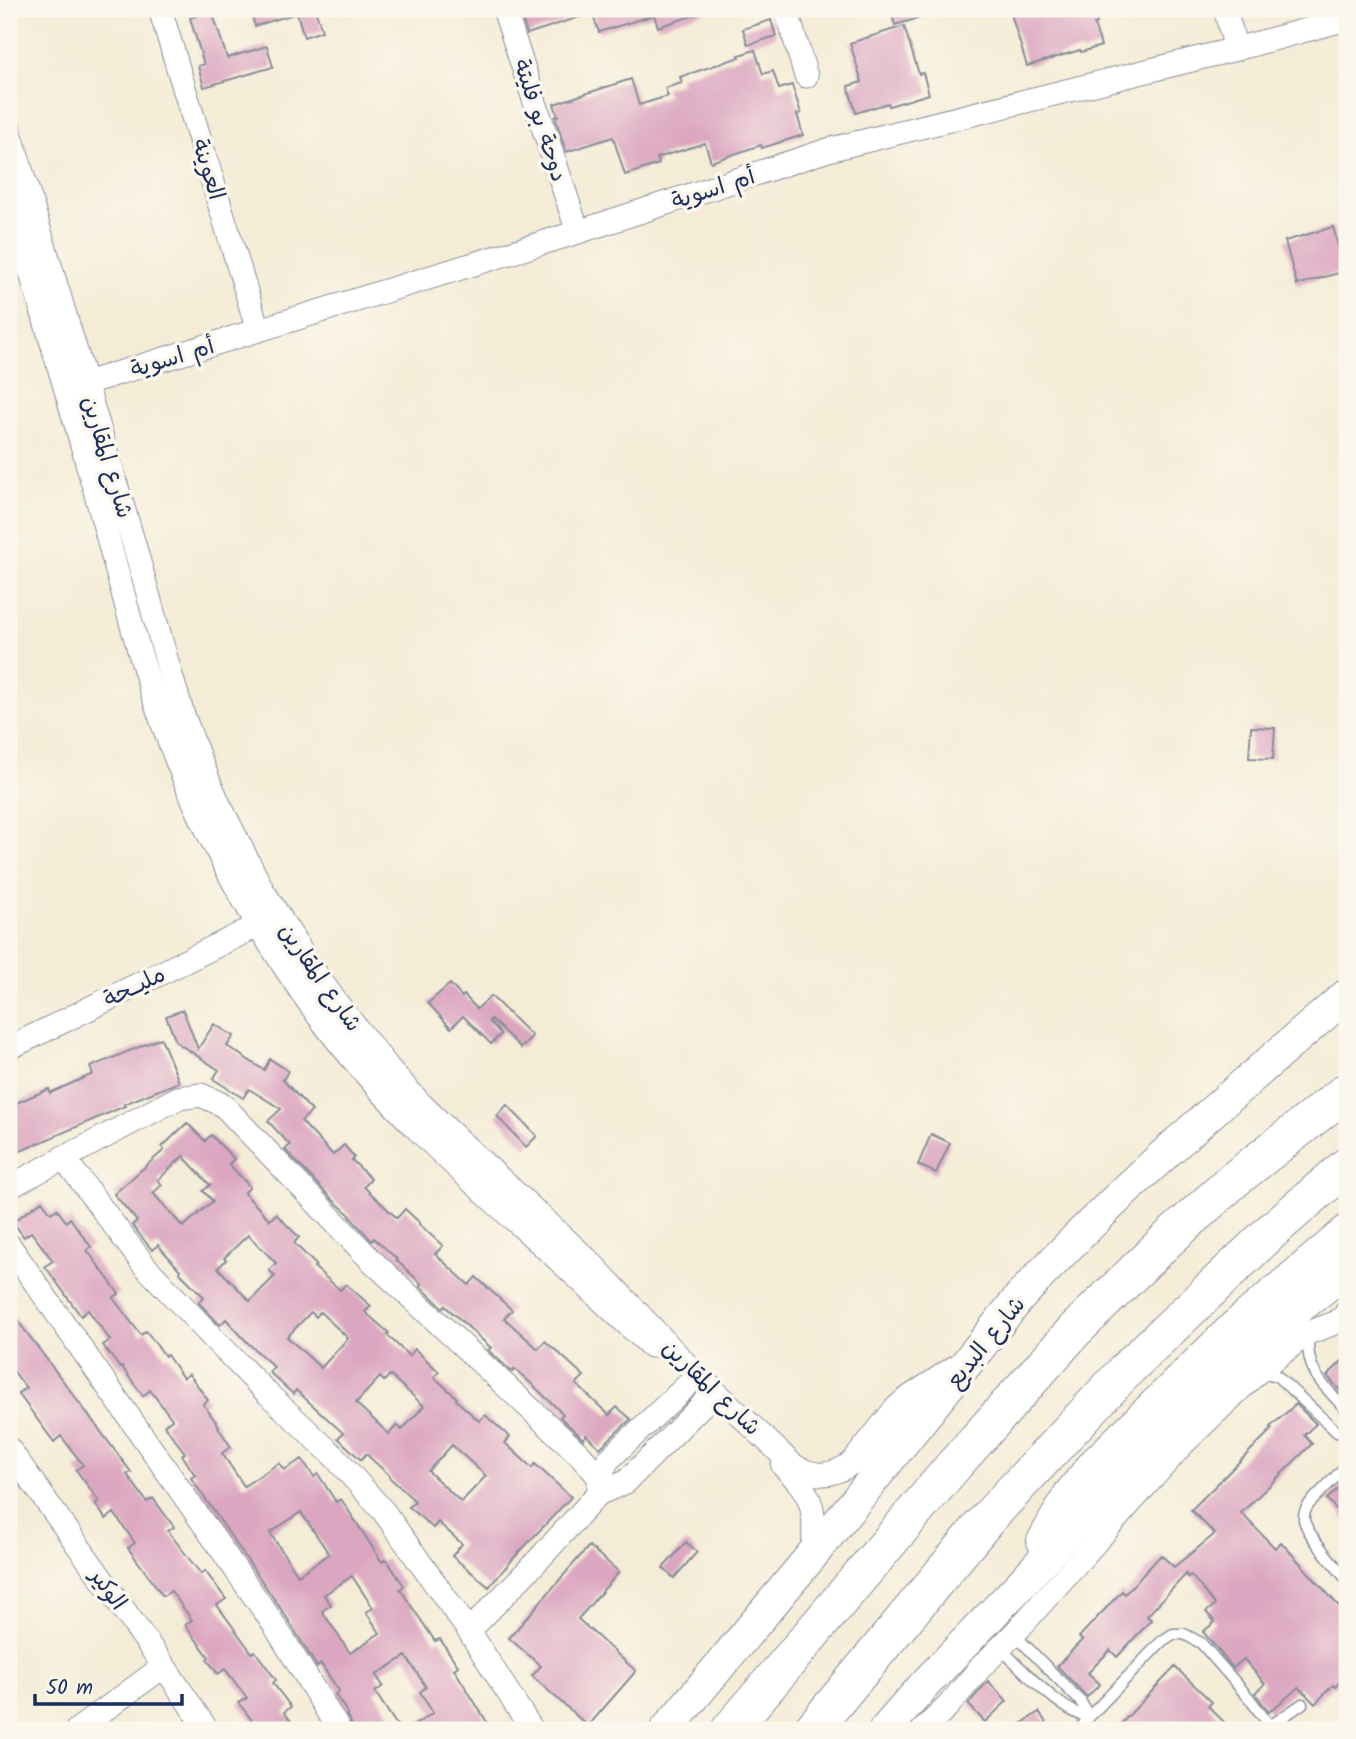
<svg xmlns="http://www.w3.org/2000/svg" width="1356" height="1739" font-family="Kalam,'Playpen Sans Arabic',sans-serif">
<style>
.building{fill:#dba6c0;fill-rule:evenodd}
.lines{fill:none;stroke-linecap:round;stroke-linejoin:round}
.service-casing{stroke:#888e9a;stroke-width:13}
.minor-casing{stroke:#888e9a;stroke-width:25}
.secondary-casing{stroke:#888e9a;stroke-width:34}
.trunk-casing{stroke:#888e9a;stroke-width:39}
.service{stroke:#fff;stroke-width:10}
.minor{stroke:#fff;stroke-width:23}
.secondary{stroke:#fff;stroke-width:32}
.trunk{stroke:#fff;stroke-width:37}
.labels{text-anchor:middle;stroke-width:7;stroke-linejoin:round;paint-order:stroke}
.street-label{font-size:23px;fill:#1b2f5e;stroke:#fbf7ec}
</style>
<rect width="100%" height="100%" fill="#fbf7ec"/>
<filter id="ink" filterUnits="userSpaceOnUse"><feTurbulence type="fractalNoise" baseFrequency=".0143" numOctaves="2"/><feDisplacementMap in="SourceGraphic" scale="14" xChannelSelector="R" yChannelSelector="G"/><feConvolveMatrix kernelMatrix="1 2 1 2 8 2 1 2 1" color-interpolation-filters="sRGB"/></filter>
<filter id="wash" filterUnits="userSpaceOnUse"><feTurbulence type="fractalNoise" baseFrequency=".00686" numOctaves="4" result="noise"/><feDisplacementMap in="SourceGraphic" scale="28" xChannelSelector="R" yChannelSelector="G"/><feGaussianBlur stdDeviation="1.57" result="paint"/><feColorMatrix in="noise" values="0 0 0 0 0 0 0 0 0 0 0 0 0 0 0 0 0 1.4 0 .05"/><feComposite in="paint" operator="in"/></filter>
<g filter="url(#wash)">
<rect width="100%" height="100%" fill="#f4ecd6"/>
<g id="blocks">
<path class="building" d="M250,9H315L322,31L304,37L297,13L255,26Z
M528,9H703L704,12L658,27L654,15L599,32L592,13L527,34L520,12Z
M890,9H936L937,13L895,25Z
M1028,9H1092L1097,23L1094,24L1101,46L1081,52L1080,50L1027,66L1011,14Z
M212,11L227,58L267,46L273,67L204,87L198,66L204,64L190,18Z
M771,20L776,36L748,45L743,29Z
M904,26L919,74L923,73L929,94L889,106L888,103L856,113L848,86L862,82L850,43Z
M755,50L763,74L773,71L779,89L792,85L801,113L797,114L803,135L762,148L761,145L711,162L705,143L657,158L659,164L625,175L613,137L566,152L555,117L558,116L554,104L631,79L639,105L668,96L665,88L682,83L680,77L740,57L739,55Z
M1333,227L1345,271L1297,285L1285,241Z
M1251,727L1275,728L1273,759L1249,758Z
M450,984L462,997L464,995L477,1009L491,996L532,1036L521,1048L491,1019L489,1021L501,1034L491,1044L463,1016L451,1028L428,1003Z
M183,1010L198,1049L214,1024L234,1036L227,1046L264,1070L270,1059L288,1071L283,1080L312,1111L301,1121L333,1155L344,1145L354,1157L352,1160L371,1179L364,1187L397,1218L405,1209L420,1223L419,1224L443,1246L435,1254L469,1285L476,1277L491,1291L512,1310L504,1318L538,1349L545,1341L560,1354L584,1376L576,1384L609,1415L617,1407L631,1419L600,1448L586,1435L583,1439L560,1417L563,1414L537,1389L515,1369L512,1372L488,1350L491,1348L445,1306L443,1308L420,1286L422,1284L396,1260L397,1259L374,1238L372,1241L350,1217L351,1216L334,1201L285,1150L290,1145L268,1121L281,1109L249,1089L243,1098L213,1079L219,1070L176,1042L166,1016Z
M161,1038L179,1082L124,1104L125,1106L9,1156V1106L49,1089L50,1093L93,1074L90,1067Z
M507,1105L537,1136L526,1147L497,1116Z
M187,1123L205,1141L211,1135L234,1159L229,1164L250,1187L244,1193L270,1220L276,1214L299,1237L294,1243L316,1265L314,1267L340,1290L346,1284L371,1306L365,1312L389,1333L387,1335L409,1356L415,1349L439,1372L434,1377L457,1398L456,1400L479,1421L485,1415L510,1437L505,1443L532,1468L535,1464L571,1497L512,1560L489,1587L452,1556L462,1544L438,1522L433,1528L409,1507L415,1501L389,1477L390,1476L366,1454L361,1460L338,1438L343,1433L296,1390L293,1394L269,1372L274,1367L248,1343L226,1319L220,1325L198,1302L204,1297L179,1272L180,1270L158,1245L152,1250L132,1225L137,1221L114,1194L164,1150L162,1147ZM183,1156L210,1185L203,1191L213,1201L183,1227L153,1193L162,1185L158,1180ZM248,1235L276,1263L269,1270L275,1276L250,1301L218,1268L226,1260L224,1258ZM311,1312L316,1317L320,1312L348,1338L321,1368L287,1337ZM390,1375L424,1406L402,1430L397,1425L389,1434L356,1403L380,1377L384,1381ZM452,1445L486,1476L461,1502L428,1471Z
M931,1134L950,1143L936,1173L918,1165Z
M42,1201L51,1213L57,1209L66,1222L70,1218L91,1247L87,1250L119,1294L113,1298L141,1335L146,1331L165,1356L167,1355L183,1378L189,1374L208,1400L203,1404L219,1426L218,1427L231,1447L222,1453L244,1486L279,1463L284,1470L302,1459L314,1477L318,1474L336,1502L341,1499L382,1562L386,1559L404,1586L400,1589L435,1641L440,1639L458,1666L454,1669L492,1730H407L433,1713L420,1692L426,1687L406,1656L376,1675L383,1686L375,1692L400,1730H353L351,1723L346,1715L348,1714L335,1694L339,1691L321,1664L317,1667L287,1618L191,1478L195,1475L182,1455L185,1453L164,1425L172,1419L150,1390L143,1396L122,1367L120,1368L103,1345L110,1340L88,1310L81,1316L45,1266L53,1261L31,1232L24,1237L13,1222ZM301,1512L329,1554L298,1575L270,1533ZM352,1576L373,1608L366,1612L380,1633L350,1653L322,1611L331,1605L324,1595Z
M9,1309L131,1472L127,1474L147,1502L153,1498L174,1527L168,1531L187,1556L201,1574L205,1571L226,1599L217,1605L252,1653L255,1651L276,1680L273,1683L291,1707L284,1712L298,1730H259L239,1703L247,1698L225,1669L218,1674L207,1659L209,1657L185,1625L192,1620L171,1591L163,1596L128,1548L135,1543L114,1513L106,1519L95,1504L99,1501L76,1470L83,1465L61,1436L54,1442L18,1393L26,1388L9,1365Z
M1347,1356V1398L1327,1376Z
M1296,1404L1316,1424L1304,1435L1312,1444L1241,1513L1275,1548L1281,1542L1346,1614L1336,1624L1347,1635V1675L1335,1687L1333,1685L1315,1704L1299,1687L1269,1712L1255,1693L1265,1684L1244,1659L1233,1668L1203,1632L1215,1622L1206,1612L1215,1605L1191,1575L1188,1577L1186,1574L1147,1616L1151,1620L1117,1657L1110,1650L1088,1673L1100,1684L1087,1697L1057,1666L1082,1640L1079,1637L1122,1591L1125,1594L1161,1555L1174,1567L1215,1534L1191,1510L1272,1429L1270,1427Z
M1347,1480V1521L1327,1499Z
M686,1542L697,1552L674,1578L663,1568Z
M589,1546L619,1572L578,1619L636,1671L588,1726L532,1676L541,1666L509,1638Z
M1175,1667L1212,1702L1208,1706L1232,1730H1115Z
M988,1681L1007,1701L985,1722L968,1704Z
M1039,1712L1051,1730H1012Z"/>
</g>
</g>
<g filter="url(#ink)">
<use href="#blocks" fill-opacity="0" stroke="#888e9a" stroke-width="2"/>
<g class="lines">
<g class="service-casing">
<path id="service" d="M1308,1336C1306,1373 1323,1385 1347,1410
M1262,1372L1277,1376L1337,1432L1347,1435
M1347,1465L1310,1503C1306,1508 1303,1513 1304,1519C1305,1533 1337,1567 1347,1580
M1014,1634L1081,1702L1089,1717
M999,1647C1021,1667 1061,1713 1089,1717
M1270,1726L1302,1704
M1081,1730L1082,1727L1089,1717L1162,1641L1173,1634H1184L1201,1643L1249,1698L1270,1726L1266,1730"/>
</g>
<g class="minor-casing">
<path id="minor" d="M160,9L258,330
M504,9L578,232
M786,9L806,76
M1225,9L1236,49
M9,129L134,544L169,669L183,715L200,760L219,804L262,889L311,967L336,1002L390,1070L419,1102L450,1132L591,1263L685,1363L793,1465C813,1478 832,1477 852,1463L895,1409L905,1400L955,1367
M9,200C36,291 64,381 90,473C118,570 140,670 178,764C214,854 263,940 320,1018C385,1105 462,1173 542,1245C579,1278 614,1313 651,1346
M73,387L578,232L828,150L1236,49L1347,19
M9,1048L273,918
M63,1157L144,1265L216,1341L267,1393L334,1456L384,1512L469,1631L532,1730
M9,1187L178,1098L201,1095L223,1105L371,1260L581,1456L599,1477
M9,1245L275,1626L339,1730
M9,1449L164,1666L207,1730
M783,1466C816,1496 815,1512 813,1554
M599,1488V1477L608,1460L698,1375
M469,1631L540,1558L598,1494L626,1482L715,1392
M77,1730L164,1666
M923,1730L948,1706L981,1667L1014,1634L1182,1445L1259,1371L1308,1333L1335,1323L1345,1316L1347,1311"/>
</g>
<g class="secondary-casing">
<path id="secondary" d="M1043,1541L1069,1495L1094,1464L1235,1326L1347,1231
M666,1730L813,1554L1019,1298C1120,1188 1234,1092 1347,995
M885,1730L927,1682L1020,1585L1179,1411L1217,1375L1277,1325L1347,1270"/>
</g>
<g class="trunk-casing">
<path id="trunk" d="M730,1730L956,1463L1075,1330L1166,1241L1235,1179L1347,1091
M812,1730L989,1517L1130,1366L1275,1228L1347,1166"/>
</g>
<use href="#service" class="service"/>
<use href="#minor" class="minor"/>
<use href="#secondary" class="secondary"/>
<use href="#trunk" class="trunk"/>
</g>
</g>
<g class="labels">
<g class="street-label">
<text transform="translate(541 120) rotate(72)" y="8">دوحة بو فليتة</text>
<text transform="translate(209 169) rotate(73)" y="8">العوينة</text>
<text transform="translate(713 188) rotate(-18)" y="8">أم اسوية</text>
<text transform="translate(172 357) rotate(-17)" y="8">أم اسوية</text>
<text transform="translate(108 457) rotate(73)" y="8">شارع المقارين</text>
<text transform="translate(321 977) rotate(55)" y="8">شارع المقارين</text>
<text transform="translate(134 986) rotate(-26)" y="8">مليــحة</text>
<text transform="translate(985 1342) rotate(-51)" y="8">شارع البديع</text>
<text transform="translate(712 1387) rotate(44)" y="8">شارع المقارين</text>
<text transform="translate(109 1589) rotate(54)" y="8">الوكير</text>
</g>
</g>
<rect width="1356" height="1739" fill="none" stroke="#fbf7ec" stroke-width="35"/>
<path d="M35 1694v10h147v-10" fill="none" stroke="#1b2f5e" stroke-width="3.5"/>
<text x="46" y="1694" font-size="21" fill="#1b2f5e" stroke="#fbf7ec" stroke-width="5" paint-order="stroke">50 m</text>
</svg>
